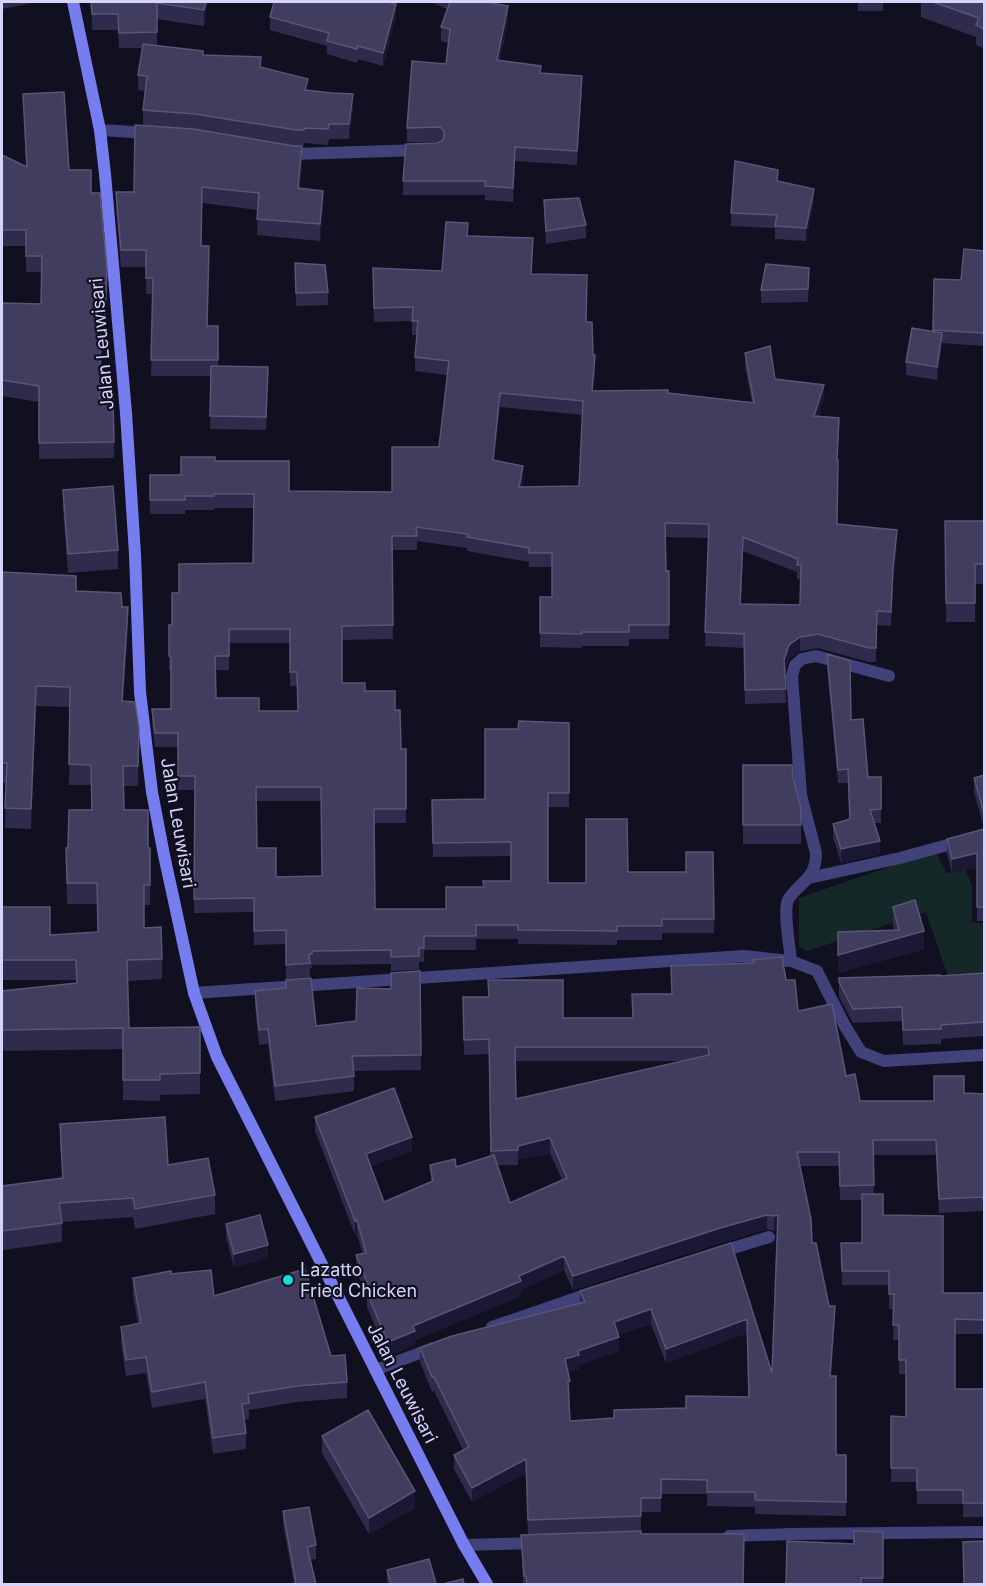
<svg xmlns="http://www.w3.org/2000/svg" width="986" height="1586" font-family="Inter,sans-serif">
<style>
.green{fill:#142927}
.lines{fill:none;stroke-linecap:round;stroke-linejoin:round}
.street{stroke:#404279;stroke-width:12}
.secondary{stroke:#777cee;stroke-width:12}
.wall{fill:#2f2b4c;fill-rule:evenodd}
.shaded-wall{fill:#1b1833}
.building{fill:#413d5f;stroke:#585577;stroke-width:1.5;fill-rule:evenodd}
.poi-dot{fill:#1bd9df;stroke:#111020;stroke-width:2}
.labels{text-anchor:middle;stroke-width:4.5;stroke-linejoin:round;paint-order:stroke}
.street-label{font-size:18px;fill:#d6d4fa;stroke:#111020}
.poi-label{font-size:18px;fill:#d6d4fa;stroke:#111020;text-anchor:start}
</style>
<rect width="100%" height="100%" fill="#111020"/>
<path class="green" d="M935,851L946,873L966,871L972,886V922L984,923V982L951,985L926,912L807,951L799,946V898Z"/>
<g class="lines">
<path class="street" d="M100,130L150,133
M286,153L295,154L421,150
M809,878L900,858L984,835
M791,961C790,948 783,911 788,900C790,896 794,892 797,889C809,877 816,872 816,853L801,795L792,676L795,665L802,659L816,656L889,676
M194,993L744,956L791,961L817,971L845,1026L861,1052L884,1061L984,1055
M717,1253L769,1237
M492,1327L594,1292
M375,1370L433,1348
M729,1536L791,1534L984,1532
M464,1545L537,1543"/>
<path class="secondary" d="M73,2L100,130L105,174L126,413L135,554L140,692L152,792L164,855L194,993L217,1057L464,1545L487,1584"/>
</g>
<path class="wall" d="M2,2H38L2,9Z
M91,2H208L204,26L157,19V45L261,67L308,90L353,109L349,139H329L328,145L304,143V145L296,146L143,125V110L145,91L138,90V75L142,48H119L118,30H92Z
M430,2H487L508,20L500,60L541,73L582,90L577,165L515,161L513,202L485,200V195H403V181L437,143L440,142H407V128L446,64L448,43L441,41V27L447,9Z
M858,2H883V11H858Z
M921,2H984V48L976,45V37L921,17Z
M270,17H396L383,66L358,59L357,63L327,54V46L270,30Z
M23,94L69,170L91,193L107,270L105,333H101L100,399H113L114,458L39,459V402L2,396V303L41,304L42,272H26V246H2V155L26,167Z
M302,162L300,188L323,207L320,241L257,235L258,210L202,203L201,246L208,326H218V366L268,367L266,430L210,429L211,376H151L153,294H146V267H121L116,209V192H134Z
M778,181L814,202L806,241L775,239V228L731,226V213Z
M544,200L586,225V238L546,244Z
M468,236L532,274L586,322L595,369L593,391L668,393L752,402L745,367V353L775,379L824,399L818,416L839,432L837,460V524L897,544L893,582L891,626L877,625L876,662H869L818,648L800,651L789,659L785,672L786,703L745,704L744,648L705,646L709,538L665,537L666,571H669V639H629V646H582V648L540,647V597H552V567H529V562L467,551V548L417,541V550H392L393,639L342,640V683L365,691L395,710L401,749H406V823H374L375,909H446L484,887L511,881V856L433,857L432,800L485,799L518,729L569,723V807H548V883H586L628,872H686L713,852L714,933H662V940H617V945L518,944V939H476V950H424V962H419V970L391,971V964L312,965V968H310V977L286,979V944L254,945V912L194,913L195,790H178V747H155L152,723V709H171V670H169V625H172L179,593L253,563L254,508H214V510H185V514H150V475H181L215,461L289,491L392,492L439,447L447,375L415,371V357L417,335H412V321L374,322L373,268L442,271ZM500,407L583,415L579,486L522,487L523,480L494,461ZM743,551L797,572V579H801L800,605L741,604ZM229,643H290V686H297L298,711H259L216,698L215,670H229ZM257,801H321L322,876L276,877L257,848Z
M984,251L983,346L942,343L937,380L906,375V362L933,331L934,279L961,280Z
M295,263L328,292V305L296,306Z
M809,282L808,302L761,303V290Z
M63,490L118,550V569L68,573L63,509Z
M945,521H984V584H975V622H946Z
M2,572L76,591L122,607L128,628L123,701L139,729L138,786H124V810L148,848H150V905H144V928L162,959V979L128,981L129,1028L200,1027V1094L160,1095V1101L123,1100V1049L2,1051V991L76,983V980H2V907L50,935L98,932L97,904H67L66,848H68L92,810L91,785H69L70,707L36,706L31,829L5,828L6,783H2Z
M827,654L851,720L868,777H881V823H874L880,854L841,863L833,837V824L849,819L848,783H838L827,668Z
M743,765L793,778L801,809V844H743Z
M984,775V827L974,793V778Z
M984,829V921H977V868L952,873L947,854V839Z
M893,907L924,949L838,973V932L894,930L893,925Z
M420,971L421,1070L354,1071V1091L275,1101L268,1044L259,1045L255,1006V991L316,1026L356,1021L391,989Z
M984,973V1036L941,1039V1044L903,1045L902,1021L853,1023L839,997V978L940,976Z
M786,980L798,1011L846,1076L860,1101H934L964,1093L984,1094V1214H983V1211L939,1213L936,1155H873L874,1194L883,1215L943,1293H984V1334H955V1389H984V1517H963V1504H917V1482H891V1416L906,1417V1374H899V1340H893L894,1309H889V1285H842L841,1243H862V1200H840L839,1166H800L812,1243L829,1306L835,1320L831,1376L836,1455H846V1516L755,1514V1507L707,1506V1494H661V1512H641V1531L528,1535L526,1473L472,1502L454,1469V1455L463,1450L434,1391L432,1392L420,1362V1348L580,1303V1291L731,1243L772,1373L777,1230L774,1231L767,1229L717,1244L573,1290L564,1270L521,1290V1296L415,1340V1345L388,1356L367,1307V1295L356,1270V1255L363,1254L357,1235H355L315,1131V1117L412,1151L371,1166L384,1202L431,1183L430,1165L456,1167L490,1156L489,1054L464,1055L463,1011L563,1018H632L672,994ZM515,1061H682L516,1099ZM550,1153L562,1180L510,1203L497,1165H518V1160ZM651,1324L666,1363L747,1333L748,1397L686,1408L614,1418L570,1421L569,1396L570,1395L568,1372L579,1369V1365L619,1351L618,1335Z
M60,1124L168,1165L215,1195V1214L135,1229L133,1217L62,1222V1242L2,1250V1186L62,1178L60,1143Z
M226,1224L268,1258L234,1267L226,1237Z
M171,1274L331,1356L347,1382V1398L297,1402L249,1410V1419L244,1420L246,1433V1449L213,1454L205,1399L152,1408L146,1373L126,1376L121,1343V1327L138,1324L133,1295V1278Z
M322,1436L415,1508L369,1534L322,1453Z
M283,1511L316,1545V1559L310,1560L316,1584L294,1583L283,1524Z
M883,1532V1584H786L854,1544Z
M641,1534L743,1584H523L521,1535Z
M387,1570L436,1584H387Z"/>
<path class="shaded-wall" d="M206,2H208L204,26V10Z
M396,4V17L383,66V53Z
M508,6V20L497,74V60Z
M582,76V90L577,165V151Z
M353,94V109L349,139V124Z
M302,146V162L298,205V188Z
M515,147V161L513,202V188Z
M814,189V202L806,241V228Z
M323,191V207L320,241V224Z
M984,327V340L983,346V333Z
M942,333V346L937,380V367Z
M595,355V369L592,405V391Z
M824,385V399L814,430V416Z
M500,393V407L493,474V460Z
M523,466V480L519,501V487Z
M897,530V544L893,582L891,626L893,568Z
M128,607V628L122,722V701Z
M800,637V651L789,659L784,674V660L789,645Z
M36,686V706L31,829V809Z
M880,841V854L841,863V849Z
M977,853V868L952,873V859Z
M924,931V949L838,973V955Z
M412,1137V1151L366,1168V1154Z
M550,1138V1153L518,1160V1146Z
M767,1215V1229L717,1244L573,1290V1276L717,1229Z
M778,1215V1230L774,1231V1216Z
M357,1220V1235H355V1221Z
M268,1245V1258L234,1267V1254Z
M564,1256V1270L521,1290V1296L415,1340V1345L388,1356V1342L413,1326Z
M835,1306V1320L830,1390V1376Z
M651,1309V1324L614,1337V1322Z
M747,1319V1333L666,1363V1349Z
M619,1337V1351L579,1365V1369L565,1373V1359L578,1351Z
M570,1381V1395L568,1396V1382Z
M526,1459V1473L472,1502V1488Z
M415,1491V1508L369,1534V1518Z"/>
<path class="building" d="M91,2H206L204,10L157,3V32L119,33L118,14H92Z
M274,2H387L396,4L383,53L358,46L357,49L327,41L329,33L270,17Z
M450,2H487L508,6L497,60L541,66L540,73L582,76L577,151L515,147L513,188L485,186V181H403L406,144L437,143L442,141L444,138V131L440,127L407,128L412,61L446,64L450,29L441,27Z
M933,2H984V29L976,25L979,18Z
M143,44L203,51V55L261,57L260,67L308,79L305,90L332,93L353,94L349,124H329L328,129L304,128V130H296L195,114L143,110L147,76L138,75Z
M64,92L69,170H91V193H100L107,270L105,317H101L100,399H113L114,442L39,443V386L2,380V303L41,304L42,256H26V230H2V155L27,167L23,94Z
M135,125L193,129L294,146H302L298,188L323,191L320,224L257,219L259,193L202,187L201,246H209L207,326H218V360H151L153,278H146V250H121L116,192H134Z
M735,161L778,170L777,181L814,189L806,228L775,226L777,215L731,213Z
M579,198L586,225L546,231L544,200Z
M446,222L468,223L467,236L533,238L531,274L587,275L586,322H592L593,355H595L592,391L668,390V393L754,403L745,353L770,346L775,379L824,385L814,416L839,418L837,460H838L837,524L897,530L893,568L891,612L877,611L876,648H869L818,634L800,637L789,645L784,660L786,689L745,690L744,634L705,632L709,524L665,523L666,571H669V625H629V632H582V634L540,633V597H552V553H529V548L467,537L468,534L416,527L417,536H392L393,625L342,626V683H365V691H395V710H400L401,749H406V809H374L375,909H446V887H484L483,881H511V842L433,843L432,800L485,799V729H518L519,721L569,723V793H548V883H586V819H627L628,872H686V852H713L714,919H662V926H617V931L518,930V925H476V936H424V948H419V956L391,957V950L312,951V954H309L310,963L286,965V930L254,931V898L194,899L195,776H178V733H155L152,709H171V656H169V625H172V593H179V564L253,563L254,494H214V496H185V500H150V475H181V457H215V461H289V491L392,492V447H439L449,361L415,357L418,321H412L413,307L374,308L373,268L442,271ZM500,393L583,401L579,486L519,487L523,466L493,460ZM743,537L798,559L797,565H801L800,605L740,604ZM229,629H290V672H297L298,711H259V698H216L215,656H229ZM256,787H321L322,876L276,877V848H257Z
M964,249L984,251V327L983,333L933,330L934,279L961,280Z
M295,263L325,265L328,292L296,293Z
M766,264L809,268L808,289L761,290Z
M912,328L942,333L937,367L906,362Z
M211,366L268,367L266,417L210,416Z
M113,486L118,550L68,554L63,490Z
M945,521H984V564H975V603H946Z
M2,572L76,576V591L121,593L122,607H128L122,701L135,702L139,729L138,766H123L124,810H148V848H150V885H144V928L161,927L162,959L127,960L129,1028L200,1027V1073L160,1074V1080H123V1028L2,1030V991L77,983L76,960H2V907H50V935L98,932L97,883H67L66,848H68L69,810H92L91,765L69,764L70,687L36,686L31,809L5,808L7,763H2Z
M827,654L850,661L851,720L863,719L868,777H881V809L870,810L880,841L841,849L833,824L850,819L848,769L838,770Z
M743,765H792L793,778L801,809V825H743Z
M984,775V813L974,778Z
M984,829V907H977V853L952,859L947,839Z
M915,900L924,931L838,955V932L899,930L893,907Z
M782,957L786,980H795L798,1011L832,1004L846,1076L855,1074L860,1101H934V1076H964V1093L984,1094V1199H983V1197L939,1199L936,1140H873L874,1185L840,1186L839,1152H797L811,1219L812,1243H816L829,1306H835L830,1376H836V1455H846V1502L755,1500V1492H707V1480L661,1479V1498H641V1516L528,1520L526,1459L472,1488L454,1455L469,1447L434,1377H432L420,1348L452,1336L585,1302L580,1291L731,1243L772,1373L778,1215L774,1216L767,1215L717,1229L573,1276L564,1256L519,1276L521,1281L413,1326L415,1331L388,1342L367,1293L371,1291L356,1255L366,1253L357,1220L355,1221L315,1117L394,1088L412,1137L366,1154L384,1202L433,1181L430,1165L455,1159L456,1167L494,1155L510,1203L567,1178L550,1138L518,1146V1150L491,1151L489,1039L464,1040L463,997H489L488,980H563V1018H633L632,994H672L671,966L754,963L753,960ZM515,1047H708L709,1055L516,1099ZM651,1309L666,1349L747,1319L749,1397L686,1396V1408L614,1410V1418L570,1421L568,1382L570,1381L565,1359L579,1355L578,1351L619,1337L614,1322Z
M420,971L421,1055L352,1056L354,1076L275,1086L268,1029L259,1030L255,991L286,988V980L311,978L316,1026L356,1021L357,988L391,989V973Z
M984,973V1022L941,1025V1029L903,1030L902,1007L853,1009L839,982V978L940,975V976Z
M165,1117L168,1165L208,1158L215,1195L135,1209L133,1198L59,1203L62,1223L2,1231V1186L63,1178L60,1124Z
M862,1194H883V1215L943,1216V1293H984V1320L955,1319V1389H984V1503H963V1490H917V1468H891V1416L906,1417V1360H899V1325H893L894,1294H889V1271H842L841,1243H862Z
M260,1215L268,1245L234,1254L226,1224Z
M305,1269L331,1356L345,1355L347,1382L297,1386L248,1394L249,1403L242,1404L246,1433L213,1438L205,1382L152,1392L146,1357L126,1360L121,1327L141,1323L133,1278L171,1271V1274L211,1270L214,1296Z
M368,1410L415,1491L369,1518L322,1436Z
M309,1507L316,1545L307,1547L316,1584H289L296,1583L283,1511Z
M641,1531V1534H744L743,1584H527L526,1576H524L521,1535Z
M854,1531L883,1532V1578H861V1584H786L787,1541L854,1544Z
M984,1541V1584H964L963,1542Z
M429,1559L436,1584H391L387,1570Z
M463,1579L464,1584H443Z"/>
<circle class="poi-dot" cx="288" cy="1280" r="6"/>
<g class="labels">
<g class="street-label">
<text transform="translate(102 344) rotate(-95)" y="6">Jalan Leuwisari</text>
<text transform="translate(178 823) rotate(80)" y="6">Jalan Leuwisari</text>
<text transform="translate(402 1383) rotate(63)" y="6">Jalan Leuwisari</text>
</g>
<g class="poi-label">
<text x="300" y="1276">Lazatto<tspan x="300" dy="21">Fried Chicken</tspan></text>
</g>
</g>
<rect width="986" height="1586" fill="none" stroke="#d6d4fa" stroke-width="6"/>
</svg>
